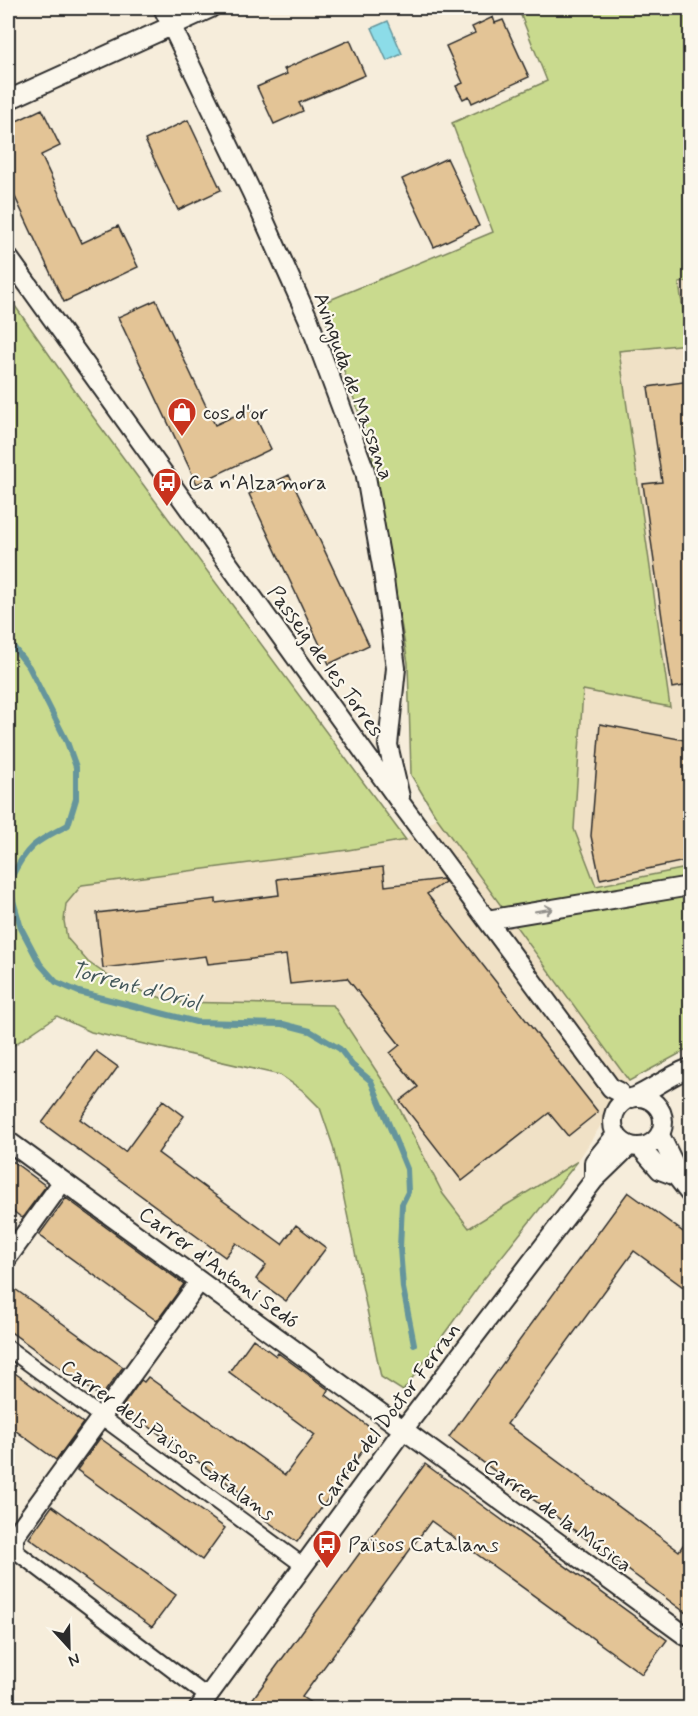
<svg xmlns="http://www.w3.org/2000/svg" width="698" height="1716" font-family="Mynerve,sans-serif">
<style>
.built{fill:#f0e1c6}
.green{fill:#c9da8e;stroke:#7a825c;stroke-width:1.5}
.water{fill:#8cdce8;stroke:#65959c;stroke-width:1.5}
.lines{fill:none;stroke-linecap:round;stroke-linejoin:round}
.stream{stroke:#65959c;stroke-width:6}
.building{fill:#e3c496;stroke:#2b2b2b;stroke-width:1.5}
.pedestrian-casing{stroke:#2b2b2b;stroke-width:18}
.minor-casing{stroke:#2b2b2b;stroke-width:22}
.pedestrian{stroke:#fbf7ec;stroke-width:14}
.minor{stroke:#fbf7ec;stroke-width:18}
.oneway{stroke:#93918c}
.labels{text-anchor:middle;stroke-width:4.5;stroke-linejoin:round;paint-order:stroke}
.street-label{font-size:21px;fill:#2b2b2b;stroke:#fbf7ec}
.poi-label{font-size:21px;fill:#2b2b2b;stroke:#fbf7ec;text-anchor:start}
.water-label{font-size:22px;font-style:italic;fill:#43575a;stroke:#fbf7ec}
</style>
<rect width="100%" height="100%" fill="#f6eddb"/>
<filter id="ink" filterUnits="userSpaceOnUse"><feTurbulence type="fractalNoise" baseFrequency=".0167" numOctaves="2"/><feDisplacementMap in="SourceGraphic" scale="12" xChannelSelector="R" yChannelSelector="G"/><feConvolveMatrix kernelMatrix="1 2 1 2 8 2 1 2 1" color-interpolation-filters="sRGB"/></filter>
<g filter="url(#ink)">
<path class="built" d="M690,281V886L687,868L596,886L574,829L583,689L670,706L619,350L679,283Z
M437,818L629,1081L578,1161L469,1228L443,1194L394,1098L333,1005L174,1002L120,984L88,962L67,938L64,921L66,904L82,885L348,850L406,840Z"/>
<path class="green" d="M518,8H687L690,15V281L679,283L688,344L619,351L670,707L583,690L574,829L596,886L687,868L690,886V1048L629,1081L437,818L411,775L408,663L370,444L320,304L493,232L452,123L547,81Z
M8,296L91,414L406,840L348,850L82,885L66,904L64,921L67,938L88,962L120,984L174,1002L333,1005L394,1098L443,1194L469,1228L578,1161L483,1280L403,1391L381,1377L333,1146L320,1108L302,1090L280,1075L91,1032L57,1016L8,1049Z"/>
<path class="water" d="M388,21L402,54L387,61L372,28Z"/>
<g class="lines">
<path class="stream" d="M8,640L29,667L67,742L76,767V799L68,825C36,842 28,844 11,878
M12,897L21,928L40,964L56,982L79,992L196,1022L283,1024L310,1031L340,1049L352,1065L371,1081L407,1169L408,1192L402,1204L400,1248L403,1288L414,1344"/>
</g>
<path class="building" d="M493,17L495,23L503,20L529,77L472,103L469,96L463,99L456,86L463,83L446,46L475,33L472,27Z
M350,40L365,75L299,103L303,111L274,124L257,87L287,74L284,69Z
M42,109L60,146L41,155L82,243L118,226L138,267L64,302L8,182V125Z
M188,120L221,190L178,210L145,140Z
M447,158L479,226L434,247L402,179Z
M156,300L215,425L251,408L271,449L197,484L118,317Z
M690,381V685L672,688L643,484L662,482L648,387Z
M289,475L369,645L329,664L249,494Z
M600,724L690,741V860L600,879L591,836Z
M383,867L385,886L443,879L445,882L427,894L598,1112L568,1136L549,1113L462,1181L400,1101L418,1087L390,1053L400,1045L347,978L290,984L286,955L208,964L206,956L103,968L97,913L216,899V903L279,895L277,879Z
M96,1051L118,1067L80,1119L125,1152L163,1100L184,1116L158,1153L282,1244L296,1225L326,1248L286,1301L256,1279L266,1265L236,1243L225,1257L42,1123Z
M8,1158L46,1186L22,1218L8,1207Z
M628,1192L690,1237V1292L634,1251L507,1424L679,1551L690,1535V1616L449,1437Z
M66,1198L184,1284L157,1321L39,1235Z
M8,1284L123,1367L101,1397L8,1330Z
M253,1339L276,1356L278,1353L329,1390L326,1395L376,1432L297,1542L257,1514L262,1508L122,1407L141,1380L144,1382L148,1377L285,1475L315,1435L229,1372Z
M8,1368L83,1423L56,1460L8,1425Z
M100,1438L225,1528L202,1560L77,1470Z
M425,1464L667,1640L642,1674L431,1521L302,1697L318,1708H246Z
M52,1506L176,1595L152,1627L29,1538Z"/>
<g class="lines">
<g class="pedestrian-casing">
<path id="pedestrian" d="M8,1348L304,1566
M14,1545L18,1553L208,1697"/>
</g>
<g class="minor-casing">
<path id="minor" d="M163,8L252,193L308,318L365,471L383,572L396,668L388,745L400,797
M8,100L211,8
M8,257L402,805L611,1088L619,1092L625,1100
M487,920L690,886
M613 1122a25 25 0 1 1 50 0a25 25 0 1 1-50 0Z
M635,1097C653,1089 674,1073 690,1068
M660,1135L675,1166L676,1176
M8,1141L686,1636L690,1633
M641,1148L660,1170L676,1176L690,1194
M594,1178V1162L616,1135
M8,1257L63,1181
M14,1545V1537L199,1282
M199,1708L403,1430L594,1180L629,1146"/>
</g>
<use href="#pedestrian" class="pedestrian"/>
<use href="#minor" class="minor"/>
</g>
<defs><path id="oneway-shaft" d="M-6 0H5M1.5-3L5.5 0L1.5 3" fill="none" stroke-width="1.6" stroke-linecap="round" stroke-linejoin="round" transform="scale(1.5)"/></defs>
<use class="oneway" href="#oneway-shaft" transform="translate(544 910) rotate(-9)"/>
</g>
<defs>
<g id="shop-pin" transform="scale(1.5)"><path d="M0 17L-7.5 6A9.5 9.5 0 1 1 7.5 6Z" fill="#c8321e" stroke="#fbf7ec"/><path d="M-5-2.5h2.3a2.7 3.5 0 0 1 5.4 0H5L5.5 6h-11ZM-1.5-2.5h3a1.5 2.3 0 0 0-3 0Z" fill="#fff"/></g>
<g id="bus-pin" transform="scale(1.5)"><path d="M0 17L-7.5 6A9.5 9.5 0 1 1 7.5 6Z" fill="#c8321e" stroke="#fbf7ec"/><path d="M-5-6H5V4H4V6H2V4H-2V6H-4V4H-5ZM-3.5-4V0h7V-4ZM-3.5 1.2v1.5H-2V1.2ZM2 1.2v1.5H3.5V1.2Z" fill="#fff"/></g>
</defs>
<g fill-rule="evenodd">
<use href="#shop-pin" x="182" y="412"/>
<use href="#bus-pin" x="167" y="482"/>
<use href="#bus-pin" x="327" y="1544"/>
</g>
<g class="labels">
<g class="street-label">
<text transform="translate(354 386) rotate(70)" y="7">Avinguda de Massana</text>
<text transform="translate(326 661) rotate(54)" y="7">Passeig de les Torres</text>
<text transform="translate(219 1267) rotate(36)" y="7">Carrer d'Antoni Sedó</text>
<text transform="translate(388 1415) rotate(-53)" y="7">Carrer del Doctor Ferran</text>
<text transform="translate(168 1440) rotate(36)" y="7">Carrer dels Països Catalans</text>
<text transform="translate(558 1515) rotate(36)" y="7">Carrer de la Música</text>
</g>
<g class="poi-label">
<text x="203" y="419">cos d'or</text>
<text x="188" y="489">Ca n'Alzamora</text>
<text x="348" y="1551">Països Catalans</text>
</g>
<g class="water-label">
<text transform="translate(136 985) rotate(15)" y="8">Torrent d'Oriol</text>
</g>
</g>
<rect width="698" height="1716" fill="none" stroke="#fbf7ec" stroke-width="30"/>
<rect x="15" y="15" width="668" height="1686" fill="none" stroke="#2b2b2b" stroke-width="2" filter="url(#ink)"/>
<g transform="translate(69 1647) rotate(158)" stroke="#fbf7ec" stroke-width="4.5" paint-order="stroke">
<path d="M0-4.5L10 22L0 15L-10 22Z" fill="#2b2b2b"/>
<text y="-9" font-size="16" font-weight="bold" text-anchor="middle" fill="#2b2b2b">N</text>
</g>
</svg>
